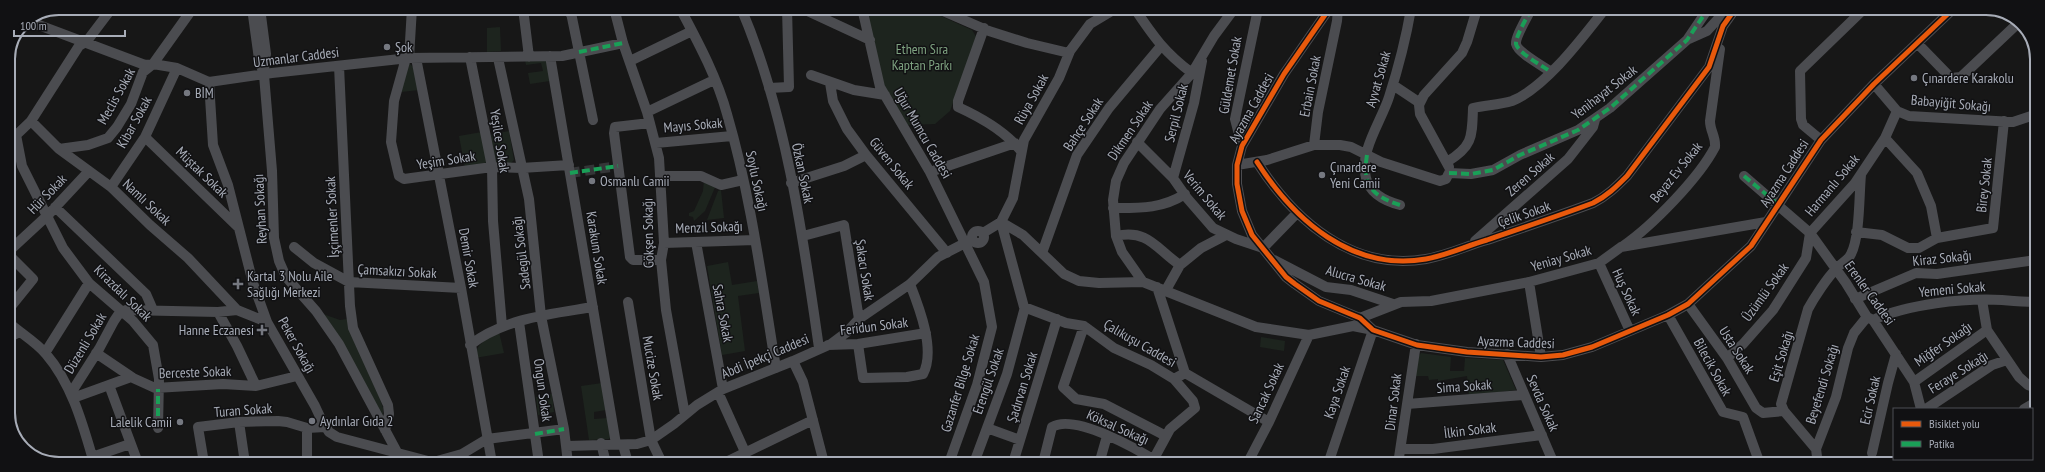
<svg xmlns="http://www.w3.org/2000/svg" width="2045" height="472" font-family="'PT Sans Narrow',sans-serif">
<style>
.green{fill:#1d241e}
.lines{fill:none;stroke-linecap:round;stroke-linejoin:round}
.minor-tunnel{stroke:#343537;stroke-width:10;stroke-dasharray:10 5;stroke-linecap:butt}
.minor{stroke:#4b4c50;stroke-width:10}
.quiet{stroke:#1a9f57;stroke-width:4;stroke-dasharray:8 4;stroke-linecap:butt}
.cycleway-casing{stroke:#111113;stroke-width:8}
.cycleway{stroke:#e8590c;stroke-width:5}
.poi-dot{fill:#757880;stroke:#111113;stroke-width:1.5}
.labels{text-anchor:middle;stroke-width:3;stroke-linejoin:round;paint-order:stroke}
.poi-label{font-size:14px;fill:#a8adb8;stroke:#111113;text-anchor:start}
.park-label{font-size:14px;fill:#7fa381;stroke:#111113}
.street-label{font-size:14px;fill:#a8adb8;stroke:#111113}
.rim{fill:none;stroke:#a8adb8;stroke-width:2}
</style>
<rect width="100%" height="100%" fill="#171717"/>
<path class="green" d="M866,8H928L934,13L972,30L977,38L950,111L935,124L908,125L882,85Z
M500,27L501,51L487,52V28Z
M525,60H544L547,62L550,81L530,84L528,73L543,71L541,63L526,65Z
M409,63L413,67L419,90L401,92Z
M509,131L514,160L511,163H496L489,135Z
M482,132L488,162L465,168L459,136Z
M704,180L716,185L705,211L694,221L693,217L689,216V213L694,211L703,191Z
M721,190L724,218L707,220L718,191Z
M728,262L732,285L757,281L759,293L738,296L745,351L722,355L707,266Z
M323,314L340,320L347,319L379,396L383,408V419Z
M499,332L504,353L475,358C476,343 487,339 499,332Z
M1261,337L1285,341L1284,351L1260,347Z
M1421,353L1451,357L1450,371H1464L1465,358L1503,360L1516,390L1469,396L1467,376L1438,381V379L1429,380L1428,376H1415L1418,357Z
M602,383L606,410L594,412V419L608,418L611,436L609,439L589,440L581,386Z
M552,394L554,412L538,415L536,397Z"/>
<g class="lines">
<path class="minor-tunnel" d="M570,173L618,166"/>
<path class="minor" d="M252,8L259,59L264,75L272,171L274,238L279,261L286,277L316,311L339,344L397,452
M260,8L266,54L264,69
M523,8L529,57
M570,8L593,120
M614,8L623,43L647,112L659,158L664,243L661,260L666,310L685,415
M680,8C698,42 717,77 727,114C751,196 762,283 776,368
M741,8C786,113 803,236 819,348
M801,8L870,40
M862,8L880,87L930,172L984,282L992,327L977,385L949,463
M936,8L989,31L1027,43L1069,53
M260,9L272,8
M1135,9C1153,36 1165,53 1192,73
M1329,9L1284,74L1242,146L1237,165V184L1242,211L1252,235L1286,277L1295,284L1319,301L1360,318L1373,330L1417,345L1467,352L1541,357L1563,355L1592,347L1668,315L1688,304L1751,246L1821,140L1874,84L1953,9
M1531,9C1528,16 1515,37 1516,44C1518,53 1543,66 1551,72
M570,13L582,8
M28,21L145,65L153,64L177,68L209,82L272,73L409,58L562,56L623,43
M984,28L958,101V107C980,117 1006,132 1021,151
M1689,39L1707,31L1727,9
M1918,44L1951,78L1961,77L2015,26
M550,56L616,444
M470,57L492,167L493,221L502,326
M406,58L394,101L391,142L399,176L404,179L492,167L521,168L569,165
M409,58L412,8
M416,58L461,288L492,463
M498,58L529,199L541,316L564,429L568,463
M630,61L692,31
M339,66L350,306L353,328L388,405L389,414L385,430
M811,75L854,90L885,95
M209,82L213,145L228,185L253,283L267,322L315,406L322,421L329,432L337,437L428,461H437L462,454L487,439L564,429
M830,83L833,101L847,129L866,155L947,253
M1874,84L1897,111L1909,116L2013,122L2037,114
M1393,85L1420,103
M769,88L789,87L787,8
M647,112L714,80
M31,121L59,149L111,187L150,225L188,258L237,310
M650,123L615,127L614,133L630,257L633,260H661
M16,135L22,166L63,248L89,283L133,321L153,345L159,379L158,428
M145,137L239,228
M1885,138L1917,173L1931,206L1937,238
M1821,140L1803,125L1801,119L1800,71L1864,9
M1137,142L1173,178L1187,198L1213,228L1236,239L1263,248L1297,213
M8,143L31,121L79,46L87,41L112,8
M656,143L732,136
M1314,145L1318,112L1337,21L1338,9
M1242,146L1235,119L1258,9
M59,149L88,145L108,138L117,127L131,104L143,72L153,64L193,8
M1257,162C1294,220 1352,272 1426,259C1448,255 1466,246 1487,240C1522,228 1558,216 1593,203C1607,196 1616,187 1627,176L1709,67L1723,26L1735,9
M1447,162C1473,146 1472,137 1473,108C1486,105 1499,105 1512,101C1545,88 1583,37 1605,9
M1237,165L1267,160L1314,145H1340L1351,147L1381,162L1440,181L1446,179L1449,173
M1449,167L1420,114L1419,105L1424,95L1462,53L1467,42L1477,9
M930,172L1015,143
M1449,173L1471,174L1493,170L1520,155L1578,130L1610,108L1687,40L1708,9
M660,176H701L721,185L743,180
M1744,176L1810,233L1846,283L1867,317L1873,320L1914,382L1921,409
M1173,178L1194,103L1202,61
M791,183L844,166L866,155
M111,187L145,137L177,68
M1400,205C1385,201 1370,194 1366,178C1359,151 1381,122 1389,97C1398,69 1406,38 1411,9
M55,207L146,294L153,310
M1113,208C1139,208 1162,209 1185,194
M1001,222L1023,235L1064,274L1079,281L1099,283L1143,282L1256,327L1309,335L1353,326L1373,330L1328,464
M1001,222L1024,307L1066,323L1084,326L1114,348L1151,365L1174,379L1185,373
M1001,222L1013,198L1024,140L1059,78L1070,51L1090,24L1115,9
M972 237a6 6 0 1 1 12 0a6 6 0 1 1-12 0Z
M1856,232L1882,235L1908,248H1919L1937,238L1993,228L2004,121
M983,233L1001,222
M803,236L844,225L859,319
M1116,236C1149,229 1156,249 1180,265
M1475,241L1568,159L1593,127L1595,120
M696,242L723,389
M664,243L755,240
M1623,246C1652,226 1699,178 1715,147C1716,137 1710,131 1710,121L1720,49
M294,247L314,263L349,282L461,288
M8,252L48,215L89,171
M1042,253L1077,155L1109,108L1161,46
M8,254L33,279L8,310
M1274,260L1326,287L1351,290L1393,304
M1599,263L1630,331
M1143,282L1122,252L1116,236L1113,200L1116,181L1124,163L1160,109L1192,73L1214,36L1234,9
M1529,282L1541,357
M1157,287L1185,373
M1166,290L1180,265L1201,248L1226,235
M1855,299L1916,273L1937,274L2036,260
M1982,300L1987,330L2019,377L2028,385L2036,388
M628,302L651,440L662,463
M1688,304L1727,358L1756,408L1763,413L1784,411
M218,312L237,346L256,386
M1668,315L1723,412L1743,417L1760,464
M1360,318L1401,302L1431,301L1529,282L1599,263L1621,247L1766,222
M1873,320C1908,304 1963,298 2002,300C2014,301 2025,302 2036,302
M8,322C20,333 36,342 46,354C72,384 83,425 94,463
M519,322L539,463
M1084,326L1063,387L1076,399L1104,404L1166,436
M8,338L19,332
M858,344L863,378L907,377L923,374C936,350 919,307 910,284
M470,345C505,318 551,314 593,307
M828,345L858,344L926,333
M45,353L89,283
M96,353L133,378L155,388L223,384L256,386L297,376
M1507,354L1554,464
M1727,358L1743,344L1773,310L1806,258L1810,233L1855,183L1885,138L1897,111
M793,361L803,382L824,463
M1185,373L1269,422
M1914,382L1987,330
M109,385L138,463
M718,392L750,463
M71,393L99,349L114,321L118,315L126,310L218,312L237,310L267,322
M73,398L131,377
M1407,404L1523,395
M1926,409L1992,365L2007,360
M2024,409L2036,402
M239,422L245,463
M987,428L1020,440
M601,443L606,463
M623,445L628,463
M567,446L637,444L651,440L674,424L697,405L723,389L793,361L831,344L847,332L859,319L910,284L938,257L971,240
M1401,449H1433L1542,435
M1816,449L1784,411L1781,404L1808,309C1814,298 1827,278 1836,269C1841,263 1848,261 1851,254C1860,237 1859,195 1861,175
M1872,453L1888,383L1896,354
M92,457L130,444
M204,463L198,427L239,422L278,421L287,422L307,428L325,427
M307,463V428
M724,463L813,420
M974,463L1007,374L1025,307
M1013,463L1057,319
M1043,463L1052,427C1075,413 1139,450 1161,464
M1099,464L1107,436
M1151,464L1170,429L1195,408L1193,401L1174,379
M1247,464L1269,422L1309,335
M1398,464L1416,344
M1818,464L1816,449L1836,397L1848,348L1854,333L1867,317
M1941,464L1948,459"/>
<path class="quiet" d="M1531,9C1528,16 1515,37 1516,44C1518,53 1543,66 1551,72
M570,13L582,8
M579,52L623,43
M1367,155C1362,185 1372,196 1400,205
M570,173L618,166
M1449,173L1471,174L1493,170L1520,155L1578,130L1610,108L1687,40L1708,9
M1744,176L1779,205
M158,428V389
M535,434L564,429"/>
<g class="cycleway-casing">
<path id="cycleway" d="M1329,9L1284,74L1242,146L1237,165V184L1242,211L1252,235L1286,277L1295,284L1319,301L1360,318L1373,330L1417,345L1467,352L1541,357L1563,355L1592,347L1668,315L1688,304L1751,246L1821,140L1874,84L1953,9
M1257,162C1294,220 1352,272 1426,259C1448,255 1466,246 1487,240C1522,228 1558,216 1593,203C1607,196 1616,187 1627,176L1709,67L1723,26L1735,9"/>
</g>
<use href="#cycleway" class="cycleway"/>
</g>
<g class="poi-dot">
<circle cx="387" cy="47" r="4"/>
<circle cx="1914" cy="78" r="4"/>
<circle cx="187" cy="93" r="4"/>
<circle cx="1322" cy="175" r="4"/>
<circle cx="592" cy="181" r="4"/>
<path d="M236 278h4v4h4v4h-4v4h-4v-4h-4v-4h4z"/>
<path d="M260 324h4v4h4v4h-4v4h-4v-4h-4v-4h4z"/>
<circle cx="312" cy="421" r="4"/>
<circle cx="180" cy="422" r="4"/>
</g>
<g class="labels">
<g class="poi-label">
<text x="395" y="52">Şok</text>
<text x="1922" y="83">Çınardere Karakolu</text>
<text x="195" y="98">BİM</text>
<text x="1330" y="172">Çınardere<tspan x="1330" dy="16">Yeni Camii</tspan></text>
<text x="600" y="186">Osmanlı Camii</text>
<text x="247" y="281">Kartal 3 Nolu Aile<tspan x="247" dy="16">Sağlığı Merkezi</tspan></text>
<text x="254" y="335" text-anchor="end">Hanne Eczanesi</text>
<text x="320" y="426">Aydınlar Gıda 2</text>
<text x="172" y="427" text-anchor="end">Lalelik Camii</text>
</g>
<g class="park-label">
<text x="922" y="54">Ethem Sıra<tspan x="922" dy="16">Kaptan Parkı</tspan></text>
</g>
<g class="street-label">
<text transform="translate(296 57) rotate(-7)" y="5">Uzmanlar Caddesi</text>
<text transform="translate(1230 75) rotate(-80)" y="5">Güldemet Sokak</text>
<text transform="translate(1378 79) rotate(-74)" y="5">Ayvat Sokak</text>
<text transform="translate(1310 86) rotate(-79)" y="5">Erbain Sokak</text>
<text transform="translate(1604 92) rotate(-38)" y="5">Yenihayat Sokak</text>
<text transform="translate(116 96) rotate(-61)" y="5">Meclis Sokak</text>
<text transform="translate(1031 99) rotate(-61)" y="5">Rüya Sokak</text>
<text transform="translate(1951 103) rotate(5)" y="5">Babayiğit Sokağı</text>
<text transform="translate(1251 108) rotate(-61)" y="5">Ayazma Caddesi</text>
<text transform="translate(1176 113) rotate(-76)" y="5">Serpil Sokak</text>
<text transform="translate(134 122) rotate(-61)" y="5">Kibar Sokak</text>
<text transform="translate(1083 124) rotate(-57)" y="5">Bahçe Sokak</text>
<text transform="translate(693 125) rotate(-5)" y="5">Mayıs Sokak</text>
<text transform="translate(1130 130) rotate(-56)" y="5">Dikmen Sokak</text>
<text transform="translate(923 133) rotate(60)" y="5">Uğur Mumcu Caddesi</text>
<text transform="translate(500 141) rotate(81)" y="5">Yeşilce Sokak</text>
<text transform="translate(446 160) rotate(-9)" y="5">Yeşim Sokak</text>
<text transform="translate(892 163) rotate(51)" y="5">Güven Sokak</text>
<text transform="translate(202 172) rotate(44)" y="5">Müştak Sokak</text>
<text transform="translate(1676 172) rotate(-51)" y="5">Beyaz Ev Sokak</text>
<text transform="translate(803 173) rotate(78)" y="5">Özkan Sokak</text>
<text transform="translate(1784 173) rotate(-57)" y="5">Ayazma Caddesi</text>
<text transform="translate(1530 174) rotate(-41)" y="5">Zeren Sokak</text>
<text transform="translate(757 181) rotate(78)" y="5">Soylu Sokağı</text>
<text transform="translate(1832 185) rotate(-50)" y="5">Harmanlı Sokak</text>
<text transform="translate(1984 185) rotate(-84)" y="5">Birey Sokak</text>
<text transform="translate(47 194) rotate(-46)" y="5">Hür Sokak</text>
<text transform="translate(1205 195) rotate(50)" y="5">Verim Sokak</text>
<text transform="translate(147 202) rotate(43)" y="5">Namlı Sokak</text>
<text transform="translate(260 209) rotate(-93)" y="5">Reyhan Sokağı</text>
<text transform="translate(1524 214) rotate(-19)" y="5">Çelik Sokak</text>
<text transform="translate(332 217) rotate(-93)" y="5">İşçimenler Sokak</text>
<text transform="translate(709 227) rotate(-2)" y="5">Menzil Sokağı</text>
<text transform="translate(648 233) rotate(-91)" y="5">Gökşen Sokağı</text>
<text transform="translate(597 248) rotate(81)" y="5">Karakum Sokak</text>
<text transform="translate(521 253) rotate(-97)" y="5">Sadegül Sokağı</text>
<text transform="translate(469 258) rotate(80)" y="5">Demir Sokak</text>
<text transform="translate(1561 258) rotate(-16)" y="5">Yeniay Sokak</text>
<text transform="translate(1942 258) rotate(-6)" y="5">Kiraz Sokağı</text>
<text transform="translate(865 270) rotate(81)" y="5">Şakacı Sokak</text>
<text transform="translate(397 271) rotate(3)" y="5">Çamsakızı Sokak</text>
<text transform="translate(1356 278) rotate(16)" y="5">Alucra Sokak</text>
<text transform="translate(1952 289) rotate(-5)" y="5">Yemeni Sokak</text>
<text transform="translate(1627 292) rotate(65)" y="5">Huş Sokak</text>
<text transform="translate(1765 292) rotate(-54)" y="5">Üzümlü Sokak</text>
<text transform="translate(123 293) rotate(44)" y="5">Kirazdalı Sokak</text>
<text transform="translate(1870 293) rotate(54)" y="5">Erenler Caddesi</text>
<text transform="translate(723 313) rotate(79)" y="5">Sahra Sokak</text>
<text transform="translate(874 326) rotate(-7)" y="5">Feridun Sokak</text>
<text transform="translate(1516 342) rotate(2)" y="5">Ayazma Caddesi</text>
<text transform="translate(85 343) rotate(-59)" y="5">Düzenli Sokak</text>
<text transform="translate(1140 343) rotate(30)" y="5">Çalıkuşu Caddesi</text>
<text transform="translate(1943 344) rotate(-35)" y="5">Miğfer Sokağı</text>
<text transform="translate(297 345) rotate(61)" y="5">Peker Sokağı</text>
<text transform="translate(1737 350) rotate(57)" y="5">Usta Sokak</text>
<text transform="translate(765 356) rotate(-23)" y="5">Abdi İpekçi Caddesi</text>
<text transform="translate(1781 356) rotate(-73)" y="5">Eşit Sokağı</text>
<text transform="translate(1713 367) rotate(61)" y="5">Bilecik Sokak</text>
<text transform="translate(653 368) rotate(80)" y="5">Mucize Sokak</text>
<text transform="translate(195 372) rotate(-2)" y="5">Berceste Sokak</text>
<text transform="translate(1958 372) rotate(-32)" y="5">Feraye Sokağı</text>
<text transform="translate(988 381) rotate(-71)" y="5">Erengül Sokak</text>
<text transform="translate(960 383) rotate(-73)" y="5">Gazanfer Bilge Sokak</text>
<text transform="translate(1822 384) rotate(-73)" y="5">Beyefendi Sokağı</text>
<text transform="translate(1464 386) rotate(-4)" y="5">Sima Sokak</text>
<text transform="translate(1022 387) rotate(-73)" y="5">Şadırvan Sokak</text>
<text transform="translate(543 390) rotate(82)" y="5">Ongun Sokak</text>
<text transform="translate(1337 392) rotate(-71)" y="5">Kaya Sokak</text>
<text transform="translate(1266 393) rotate(-65)" y="5">Sancak Sokak</text>
<text transform="translate(1870 400) rotate(-77)" y="5">Ecir Sokak</text>
<text transform="translate(1393 402) rotate(-83)" y="5">Dinar Sokak</text>
<text transform="translate(1543 403) rotate(66)" y="5">Sevda Sokak</text>
<text transform="translate(243 410) rotate(-4)" y="5">Turan Sokak</text>
<text transform="translate(1118 427) rotate(24)" y="5">Köksal Sokağı</text>
<text transform="translate(1470 430) rotate(-7)" y="5">İlkin Sokak</text>
</g>
</g>
<path d="M0 0H2045V472H0ZM59 15H1986A44 44 0 0 1 2030 59V413A44 44 0 0 1 1986 457H59A44 44 0 0 1 15 413V59A44 44 0 0 1 59 15Z" fill="#111113" fill-rule="evenodd"/>
<path class="rim" d="M59 15H1986A44 44 0 0 1 2030 59V413A44 44 0 0 1 1986 457H59A44 44 0 0 1 15 413V59A44 44 0 0 1 59 15Z"/>
<rect x="1893" y="408" width="140" height="52" fill="#111113" stroke="#4d4f55"/>
<rect x="1901" y="421" width="20" height="6" fill="#e8590c" stroke="#4d4f55"/>
<text x="1929" y="428" font-size="12" fill="#a8adb8">Bisiklet yolu</text>
<rect x="1901" y="441" width="20" height="6" fill="#1a9f57" stroke="#4d4f55"/>
<text x="1929" y="448" font-size="12" fill="#a8adb8">Patika</text>
<path d="M14 30v6h111v-6" fill="none" stroke="#a8adb8" stroke-width="2"/>
<text x="20" y="30" font-size="12" fill="#a8adb8" stroke="#111113" stroke-width="3" paint-order="stroke">100 m</text>
</svg>
